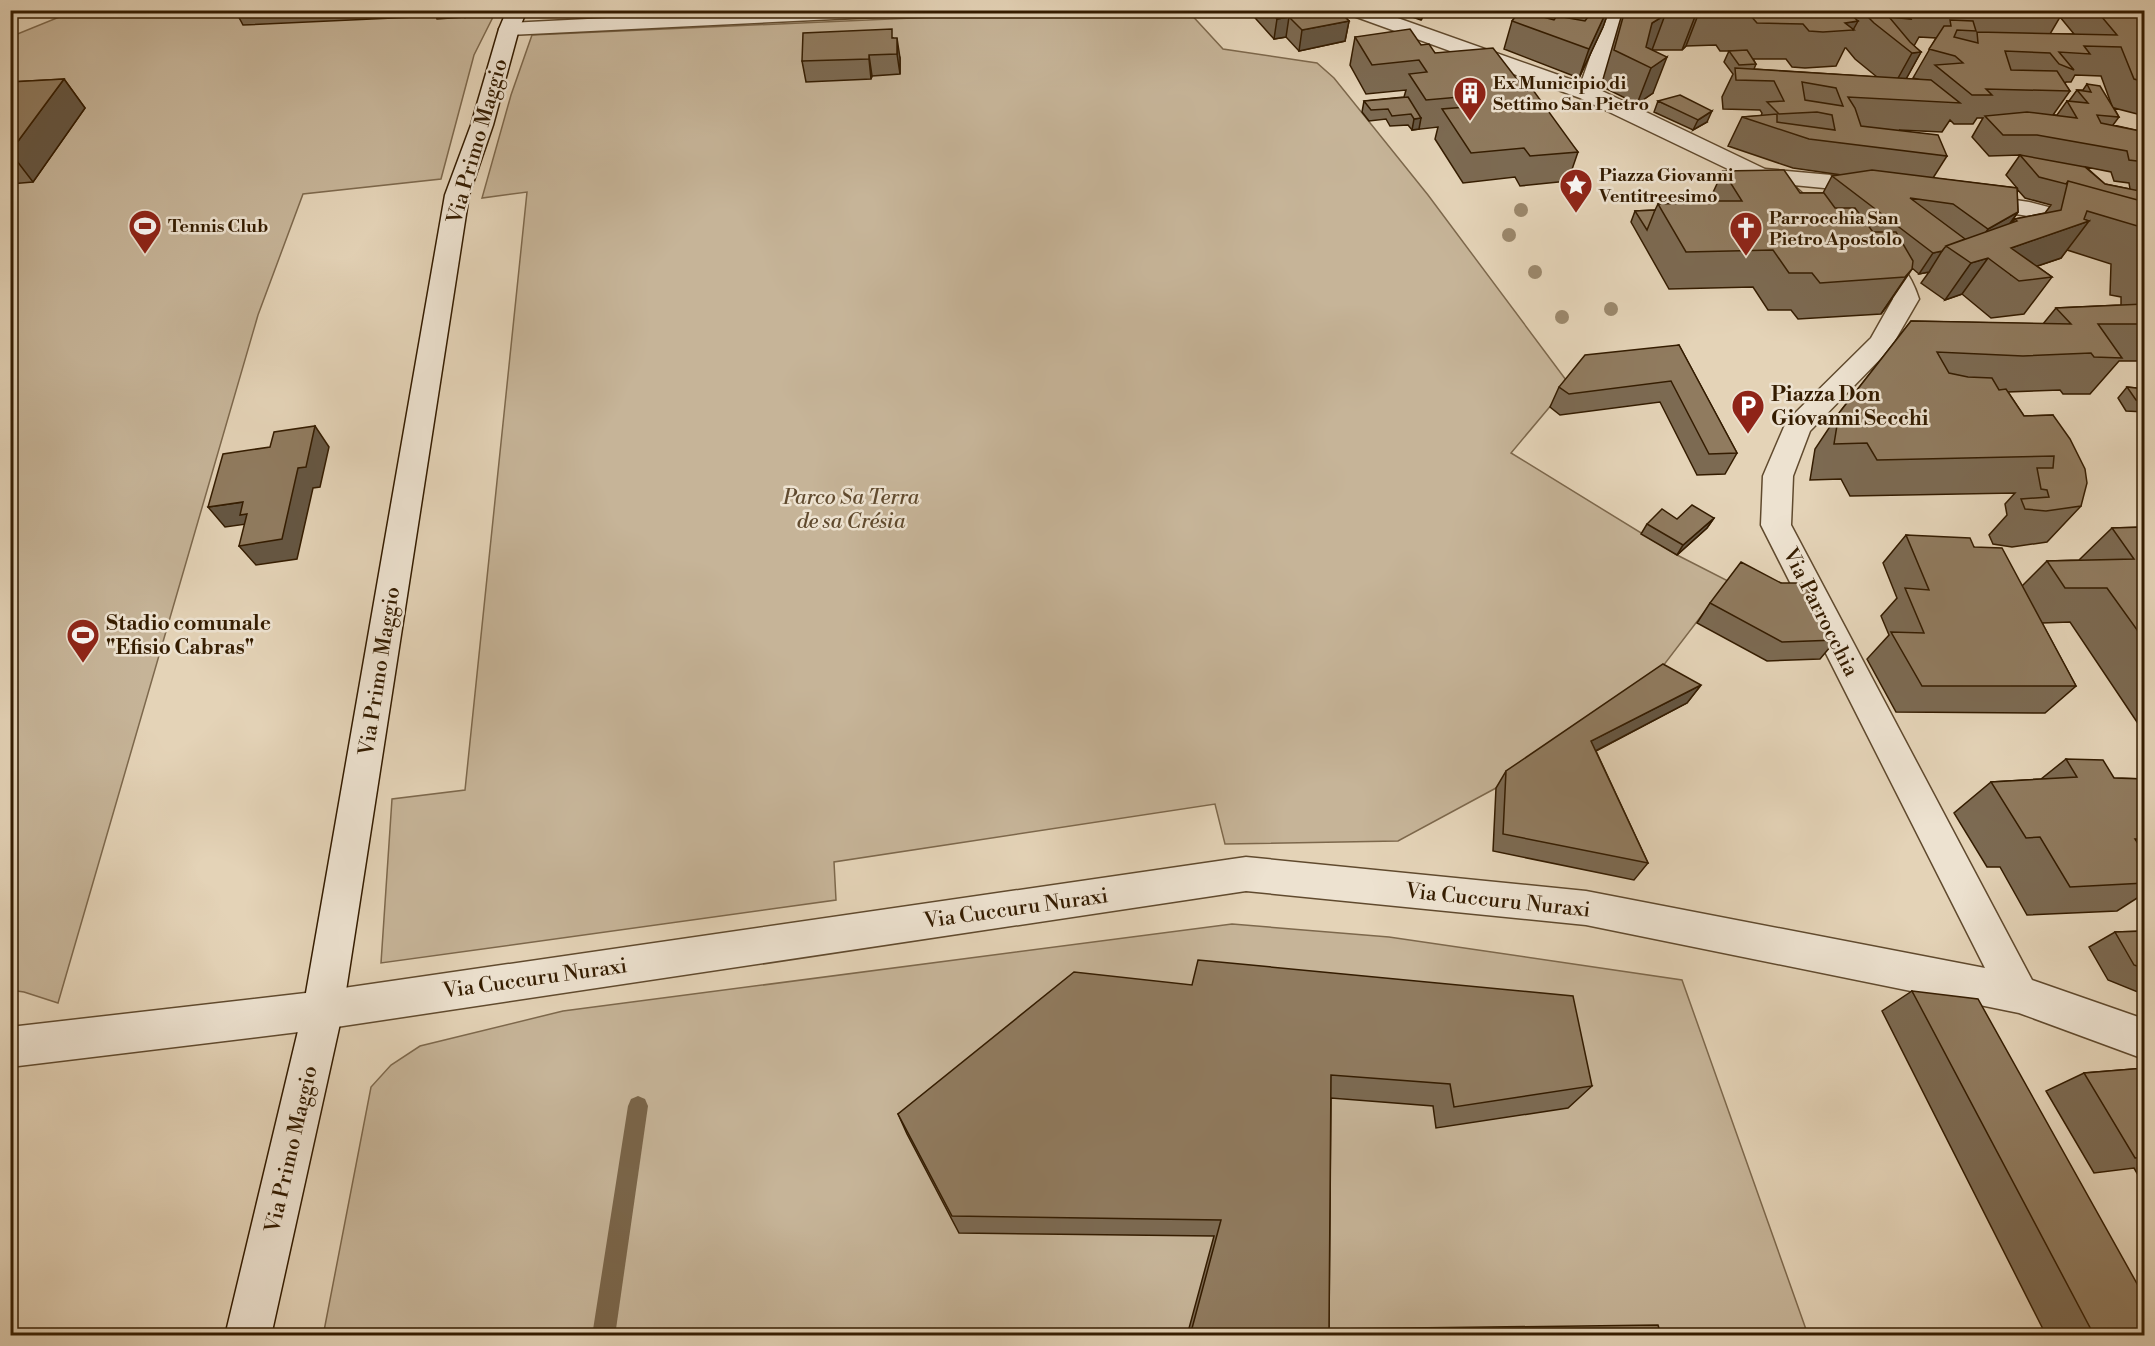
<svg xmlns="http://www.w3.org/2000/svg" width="2155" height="1346" font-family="'Libre Bodoni',serif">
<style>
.green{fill:#c6b498;stroke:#7d684c;stroke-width:1.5}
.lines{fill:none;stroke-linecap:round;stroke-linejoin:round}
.stream{fill:#7a6549;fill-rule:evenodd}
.street-casing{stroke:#604a2e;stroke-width:3}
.secondary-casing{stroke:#341c00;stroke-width:3}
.street{fill:#ede2d0;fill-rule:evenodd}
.secondary{fill:#ede2d0;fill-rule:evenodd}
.tree{fill:#9b886c}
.wall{fill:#7c6a52;stroke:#341c00;stroke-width:1.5;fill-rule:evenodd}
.shaded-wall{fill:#655642;stroke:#341c00;stroke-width:1.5}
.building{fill:#907b5f;stroke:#341c00;stroke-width:1.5;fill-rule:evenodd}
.labels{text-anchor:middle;stroke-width:5;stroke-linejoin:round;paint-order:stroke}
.far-poi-label{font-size:18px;font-weight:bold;fill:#341c00;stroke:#ede2d0;text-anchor:start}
.street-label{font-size:21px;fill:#341c00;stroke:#ede2d0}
.poi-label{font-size:21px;font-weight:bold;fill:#341c00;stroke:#ede2d0;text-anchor:start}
.park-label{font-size:21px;font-style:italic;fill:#604a2e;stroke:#ede2d0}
</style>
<rect width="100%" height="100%" fill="#e4d3b7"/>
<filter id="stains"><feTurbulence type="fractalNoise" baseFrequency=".00333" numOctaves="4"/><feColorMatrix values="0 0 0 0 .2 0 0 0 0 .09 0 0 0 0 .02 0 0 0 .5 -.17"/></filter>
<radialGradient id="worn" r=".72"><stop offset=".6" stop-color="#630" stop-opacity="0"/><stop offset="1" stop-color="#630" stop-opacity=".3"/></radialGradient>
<path class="green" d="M1187,10L1223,49L1317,63L1334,78L1428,195L1569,384L1511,453L1677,555L1728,581L1650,683L1496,788L1398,841L1225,844L1215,804L834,862L836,900L381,963L392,799L465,790L527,192L482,198L511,95L532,35L1068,11Z
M74,11H496L474,55L441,179L303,194L258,315L58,1003L24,992L10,990V37Z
M1232,924L1389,937L1682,980L1808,1335L323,1336L371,1087L391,1065L420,1046L563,1011Z"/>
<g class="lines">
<path class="stream" d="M638,1096L645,1099L648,1106L615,1336H592L628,1106L631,1099Z"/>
<g class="street-casing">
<path id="street" d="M765,10H907L904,14L897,16L509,35L502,33L499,29L502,25L509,23Z
M1345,10H1375L1581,83L1604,17L1603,10H1623L1624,17L1600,90L1765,169L1876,179L1884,181L1888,186L1884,191L1876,193L1793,185L1802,193L1798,198L1790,200L1782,198L1753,181L1580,98L1348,14Z
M1974,194L2029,202L2144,232V246L2028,216L1966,206L1962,201L1966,196Z
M1870,244C1895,250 1912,276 1919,299L1890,349L1810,431L1793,476L1791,525L2032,980L2144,1019V1059L2019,1013L1586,925L1246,891L323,1029L10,1067V1027L323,991L1246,857L1586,891L1985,968L1761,525L1763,476L1784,427L1788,420L1871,338L1893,299L1886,279L1858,251L1861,246Z"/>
</g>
<g class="secondary-casing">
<path id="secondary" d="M507,10H527L519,29L493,125L469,195L343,1010L271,1336H225L303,1010L445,195L471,125L499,29Z"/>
</g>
<use href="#street" class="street"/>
<use href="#secondary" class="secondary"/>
</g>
<g class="tree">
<circle cx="1521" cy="210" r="7"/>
<circle cx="1509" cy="235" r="7"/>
<circle cx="1535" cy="272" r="7"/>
<circle cx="1611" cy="309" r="7"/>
<circle cx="1562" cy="317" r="7"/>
</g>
<path class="wall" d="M235,10H468L465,17L437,19L436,16L243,25Z
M567,10H594L593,12H567Z
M610,10H635L610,12Z
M1248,10H1338L1349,21L1345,41L1299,51L1286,37L1274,39Z
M1405,10H1427L1421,20L1404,14Z
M1517,10H1527L1526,13L1542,17L1544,10H1609L1603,27L1579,78L1504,49L1512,21L1519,12H1516Z
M1622,10H2145V116L2114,108L2119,117L2113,125L2145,132V361H2119L2090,394H2063L2060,390L2008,392L2024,416L2053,415L2081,506L2047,542L2012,547L1993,544L1989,535L2007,515L2005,504L2015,493L1850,496L1841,479L1810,480L1815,449L1839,413L1911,321L2043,324L2056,308L2121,305V297L2110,295L2111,264L2067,250L2061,258L2037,266L2052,277L2024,314L1991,318L1962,294L1945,300L1921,283L1929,272L1919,274L1912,268L1881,314L1798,319L1791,310H1768L1753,287L1669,289L1631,222L1635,211L1655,210L1658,204L1684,203L1688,196L1704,201H1709L1723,171L1800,193H1823L1832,176L1842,175L1793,168L1728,146L1742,117L1761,116L1762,113L1760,110L1723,109L1722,97L1733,74L1724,62L1729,51H1734H1720L1716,45L1686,46L1682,50H1652L1653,93L1637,104L1601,86L1622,14ZM2060,17L2074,34H2050ZM1919,37L1936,38L1913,78L1921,80L1906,79L1921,52L1914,46ZM1845,48H1846L1855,59L1877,77L1754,69L1756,64L1753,59H1786L1792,67L1805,68L1836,66ZM2075,75L2101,76L2112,106L2087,84L2083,90H2077L2069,101H2067L2057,115H2053L2070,91L2065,84L2066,82H2071ZM1977,118H1983L1972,137L1989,156L2020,155L2006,175L2017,188L1933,178L1947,156L1899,130L1942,132L1950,120L1954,124H1973ZM2086,167L2111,172L2114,181L2129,183L2130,189L2105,184ZM2017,189L2025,198L2051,205L2045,213L2015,219L2012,223L2010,224L2018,212Z
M1355,37L1421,45L1435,53L1526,91L1578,152L1568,181L1520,186L1515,177L1463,183L1435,139L1438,127L1412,130L1408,125L1390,126L1386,119L1369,121L1362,112L1364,101L1404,97L1406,90L1366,94L1350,65Z
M893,38L900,58V74L872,76L871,79L806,82L802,61Z
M64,79L85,108L33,182L10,184V82Z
M1658,101L1707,122L1693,130L1654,112Z
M1679,345L1737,453L1725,474L1697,475L1660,402L1560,415L1550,407L1559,387Z
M2127,387L2145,389V412L2126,411L2118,398Z
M1714,518L1707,528L1677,555L1641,534L1647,524L1677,519Z
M2145,527V734L2070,622L2042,623L2076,686L2045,713L1896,712L1867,659L1889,635L1881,616L1897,598L1883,563L1906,535L1974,547L2022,586L2047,561L2079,560L2112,528Z
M1781,583L1836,640L1820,659L1767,661L1697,623L1710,603Z
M1701,685L1687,703L1596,751L1648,863L1634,880L1493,851L1496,788L1506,771Z
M2066,759L2114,778L2145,779V893L2117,911L2027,915L2000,867H1987L1954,813L1991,782L2041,779Z
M2145,931V995L2108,980L2089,947L2115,932Z
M1192,985L1592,1086L1568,1108L1436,1128L1433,1106L1331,1098L1329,1329L1188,1332L1214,1236L959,1233L907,1134L898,1114Z
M1912,991L2145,1335H2046L1882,1011Z
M2145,1068V1187L2134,1168L2094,1173L2046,1091L2084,1073Z"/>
<path class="shaded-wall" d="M462,10H468L465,17Z
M1423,10H1427L1421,20Z
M1607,10H1609L1603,27L1579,78L1589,49Z
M1700,10L1686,46L1682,50L1696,14Z
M1665,15L1652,50L1639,58L1652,23Z
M1289,17L1286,37L1274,39L1277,19Z
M1349,21L1345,41L1299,51L1302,30Z
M1858,21L1853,30L1845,23Z
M897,38L900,58V74L897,54Z
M1921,52L1901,88L1892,89L1912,53Z
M869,55L872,76L871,79L869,59Z
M1667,57L1653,93L1637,104L1651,68Z
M64,79L85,108L33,182L10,152Z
M1712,111L1707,122L1693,130L1698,120Z
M1421,118L1419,129L1412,130L1414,119Z
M2018,212L2003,233L1974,250L1988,229Z
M2089,221L2061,258L2011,275V248Z
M1942,251L1929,272L1919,274L1933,253Z
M1988,258L1962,294L1945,300L1971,263Z
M1912,269L1887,306L1881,314Z
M315,426L329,447L320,487L313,488L297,559L256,565L239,546L298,468Z
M243,502L254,523L225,527L208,507Z
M1714,518L1707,528L1677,555L1683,545Z
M1701,685L1687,703L1580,759L1591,741Z"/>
<path class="building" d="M1269,10H1338L1349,21L1302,30L1289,17L1277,19Z
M1560,10H1607L1589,49L1512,21L1520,11L1554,20L1557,16L1585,21L1588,17Z
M1625,10H1700L1696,14L1665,15L1652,23L1646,47L1667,57L1651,68L1614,50Z
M1732,10H1930L1932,13L1907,12L1911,19L1889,17L1910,42L1921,52L1912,53L1874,23L1864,13L1848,12L1858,21L1845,23L1854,30L1823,32L1809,31L1803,24L1757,23L1750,15L1736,16Z
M2096,10H2140L2145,15V82L2134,79L2121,47L2084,46L2090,54L2059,52L2074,70L2059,64L2050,53L2005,51L2011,70L2057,71L2070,91L1986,89L1992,95H1972L1935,65L1963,63L1955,56L1929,49L1944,26H1951L1950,20L1973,21L1976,31L1957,30L1954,37L1978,43L1977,32L2117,35Z
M892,29V38H897V54L869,55V59L802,61L803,33Z
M1410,29L1421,45L1429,44L1435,53L1493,48L1526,91L1533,90L1578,152L1530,156L1524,148L1471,153L1442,109L1479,106L1471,96L1426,100L1409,74L1427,72L1419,60L1372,65L1355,37Z
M1747,50L1756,64L1739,65L1729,51Z
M1735,68L1931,80L1960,103L1848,97L1855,108L1861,126L1938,135L1947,156L1809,139L1742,117L1777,114V122L1835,130L1832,115L1817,112L1779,114L1767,102L1784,101L1774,81L1736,80ZM1802,82L1836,88L1843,106L1805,100Z
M64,79L10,152V82Z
M2087,84L2100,86L2119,117L2097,115L2101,123L2145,132V162L2129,160L2127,151L2037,135H2003L1985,116L2027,112L2077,118L2067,101L2088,103L2077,90L2091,92Z
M1680,95L1712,111L1698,120L1658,101Z
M1408,97L1421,118L1414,119L1411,114L1392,116L1388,109L1371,110L1364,101Z
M2020,155L2085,167L2105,184L2145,192V202L2068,181L2066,184L2039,177Z
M1784,170L1800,193H1824L1835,208H1855L1873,232H1896L1913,261L1912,269L1905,277L1820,283L1812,273H1789L1773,250L1686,252L1658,204L1692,203L1688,196L1697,193L1705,197L1704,201H1742L1723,171Z
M1872,170L2017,188L2018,212L1988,229L1953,204L1910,198L1965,239L1946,246L1942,251L1933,253L1832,176Z
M2068,181L2145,202V259L2140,258L2141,227L2087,211L2084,219L2089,221L2011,248L2052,277L2019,281L1988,258L1971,263L1946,246L2017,221L2015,219L2061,210Z
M1655,210L1647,230L1635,211Z
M2144,304L2145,306V324H2098L2122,358L2094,357L2091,353L2023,356L1937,352L1949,373L1968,377L1992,378L1999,390L2006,389L2024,416L2053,415L2070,439L2085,469L2087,483L2081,506L2046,511L2025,509L2021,499L2049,497L2047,490L2041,489L2037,468H2053L2054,456L1877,460L1867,443L1834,444L1839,413L1911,321L2071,324L2056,308Z
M1679,345L1737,453L1709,454L1671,381L1569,394L1559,387L1585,355Z
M2127,387L2145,389V401L2136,400Z
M315,426L306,467L298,468L282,539L239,546L247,514L240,515L243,502L208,507L223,454L270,447L274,432Z
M1692,505L1714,518L1683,545L1647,524L1662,509L1677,519Z
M2145,527V641L2107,588H2065L2047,561L2134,559L2112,528Z
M1906,535L1970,538L1974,547L2002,548L2076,686H1922L1891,632L1924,633L1905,588L1929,590Z
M1741,562L1781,583H1804L1836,640L1782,642L1710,603Z
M1663,664L1701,685L1591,741L1648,863L1503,834L1506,771Z
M2066,759L2103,760L2114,778L2145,779V839H2135L2145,854V883L2070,887L2040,837L2026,838L1991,782L2077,777Z
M2145,931V969L2134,965L2115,932Z
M1198,960L1573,996L1592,1086L1454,1107L1450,1084L1331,1075L1329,1329L1658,1325L1661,1335H1148L1191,1332L1221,1220L952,1216L898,1114L1074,972L1192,985Z
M1912,991L1978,999L2145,1298V1335H2094Z
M2145,1068V1157L2135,1158L2084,1073Z"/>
<defs>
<g id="building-pin" transform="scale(1.725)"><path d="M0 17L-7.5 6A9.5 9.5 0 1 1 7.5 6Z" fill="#8f2418" stroke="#ede2d0"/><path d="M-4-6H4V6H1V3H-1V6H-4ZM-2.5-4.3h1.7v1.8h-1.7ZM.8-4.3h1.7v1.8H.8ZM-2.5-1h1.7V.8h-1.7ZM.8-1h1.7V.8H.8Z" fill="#fff"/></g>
<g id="sight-pin" transform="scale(1.725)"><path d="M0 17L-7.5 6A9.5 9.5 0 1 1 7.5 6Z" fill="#8f2418" stroke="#ede2d0"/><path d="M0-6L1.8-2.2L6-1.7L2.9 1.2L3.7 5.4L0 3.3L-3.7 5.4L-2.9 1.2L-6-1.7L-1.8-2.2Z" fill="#fff"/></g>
<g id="stadium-pin" transform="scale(1.725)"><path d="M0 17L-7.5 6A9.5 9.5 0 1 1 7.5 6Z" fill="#8f2418" stroke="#ede2d0"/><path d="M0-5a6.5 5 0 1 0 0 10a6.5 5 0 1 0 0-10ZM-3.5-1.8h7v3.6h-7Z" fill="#fff"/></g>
<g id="church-pin" transform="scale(1.725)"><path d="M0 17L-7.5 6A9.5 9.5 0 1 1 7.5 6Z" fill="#8f2418" stroke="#ede2d0"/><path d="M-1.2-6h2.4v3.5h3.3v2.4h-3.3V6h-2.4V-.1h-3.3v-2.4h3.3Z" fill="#fff"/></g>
<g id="parking-pin" transform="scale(1.725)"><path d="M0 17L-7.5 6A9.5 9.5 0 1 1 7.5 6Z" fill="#8f2418" stroke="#ede2d0"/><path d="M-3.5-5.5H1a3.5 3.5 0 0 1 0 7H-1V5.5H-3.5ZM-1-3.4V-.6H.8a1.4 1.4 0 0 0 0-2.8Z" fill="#fff"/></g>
</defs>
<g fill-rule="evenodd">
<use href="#building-pin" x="1470" y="93"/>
<use href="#sight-pin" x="1576" y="185"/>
<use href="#stadium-pin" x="145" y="226"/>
<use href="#church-pin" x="1746" y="228"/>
<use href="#parking-pin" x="1748" y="406"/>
<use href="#stadium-pin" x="83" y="635"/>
</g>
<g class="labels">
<g class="far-poi-label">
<text x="1493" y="89">Ex Municipio di<tspan x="1493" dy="21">Settimo San Pietro</tspan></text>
<text x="1599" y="181">Piazza Giovanni<tspan x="1599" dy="21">Ventitreesimo</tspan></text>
<text x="1769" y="224">Parrocchia San<tspan x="1769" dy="21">Pietro Apostolo</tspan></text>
<text x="168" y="232">Tennis Club</text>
</g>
<g class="street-label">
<text transform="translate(477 141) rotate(-74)" y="7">Via Primo Maggio</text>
<text transform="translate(1821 612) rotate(63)" y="7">Via Parrocchia</text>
<text transform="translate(379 671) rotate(-81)" y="7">Via Primo Maggio</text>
<text transform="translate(1498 900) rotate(6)" y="7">Via Cuccuru Nuraxi</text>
<text transform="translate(1016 908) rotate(-8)" y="7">Via Cuccuru Nuraxi</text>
<text transform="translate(535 978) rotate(-8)" y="7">Via Cuccuru Nuraxi</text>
<text transform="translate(291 1149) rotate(-77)" y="7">Via Primo Maggio</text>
</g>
<g class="poi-label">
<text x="1771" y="401">Piazza Don<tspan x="1771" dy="24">Giovanni Secchi</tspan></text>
<text x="106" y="630">Stadio comunale<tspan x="106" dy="24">"Efisio Cabras"</tspan></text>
</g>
<g class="park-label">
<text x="851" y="504">Parco Sa Terra<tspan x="851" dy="24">de sa Crésia</tspan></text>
</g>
</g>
<rect width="2155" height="1346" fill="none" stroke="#e4d3b7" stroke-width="36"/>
<rect x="12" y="12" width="2131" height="1322" fill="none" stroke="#341c00" stroke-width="3"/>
<rect x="18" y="18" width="2119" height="1310" fill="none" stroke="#341c00" stroke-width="1.5"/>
<rect width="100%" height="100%" filter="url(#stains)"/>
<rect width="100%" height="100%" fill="url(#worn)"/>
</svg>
